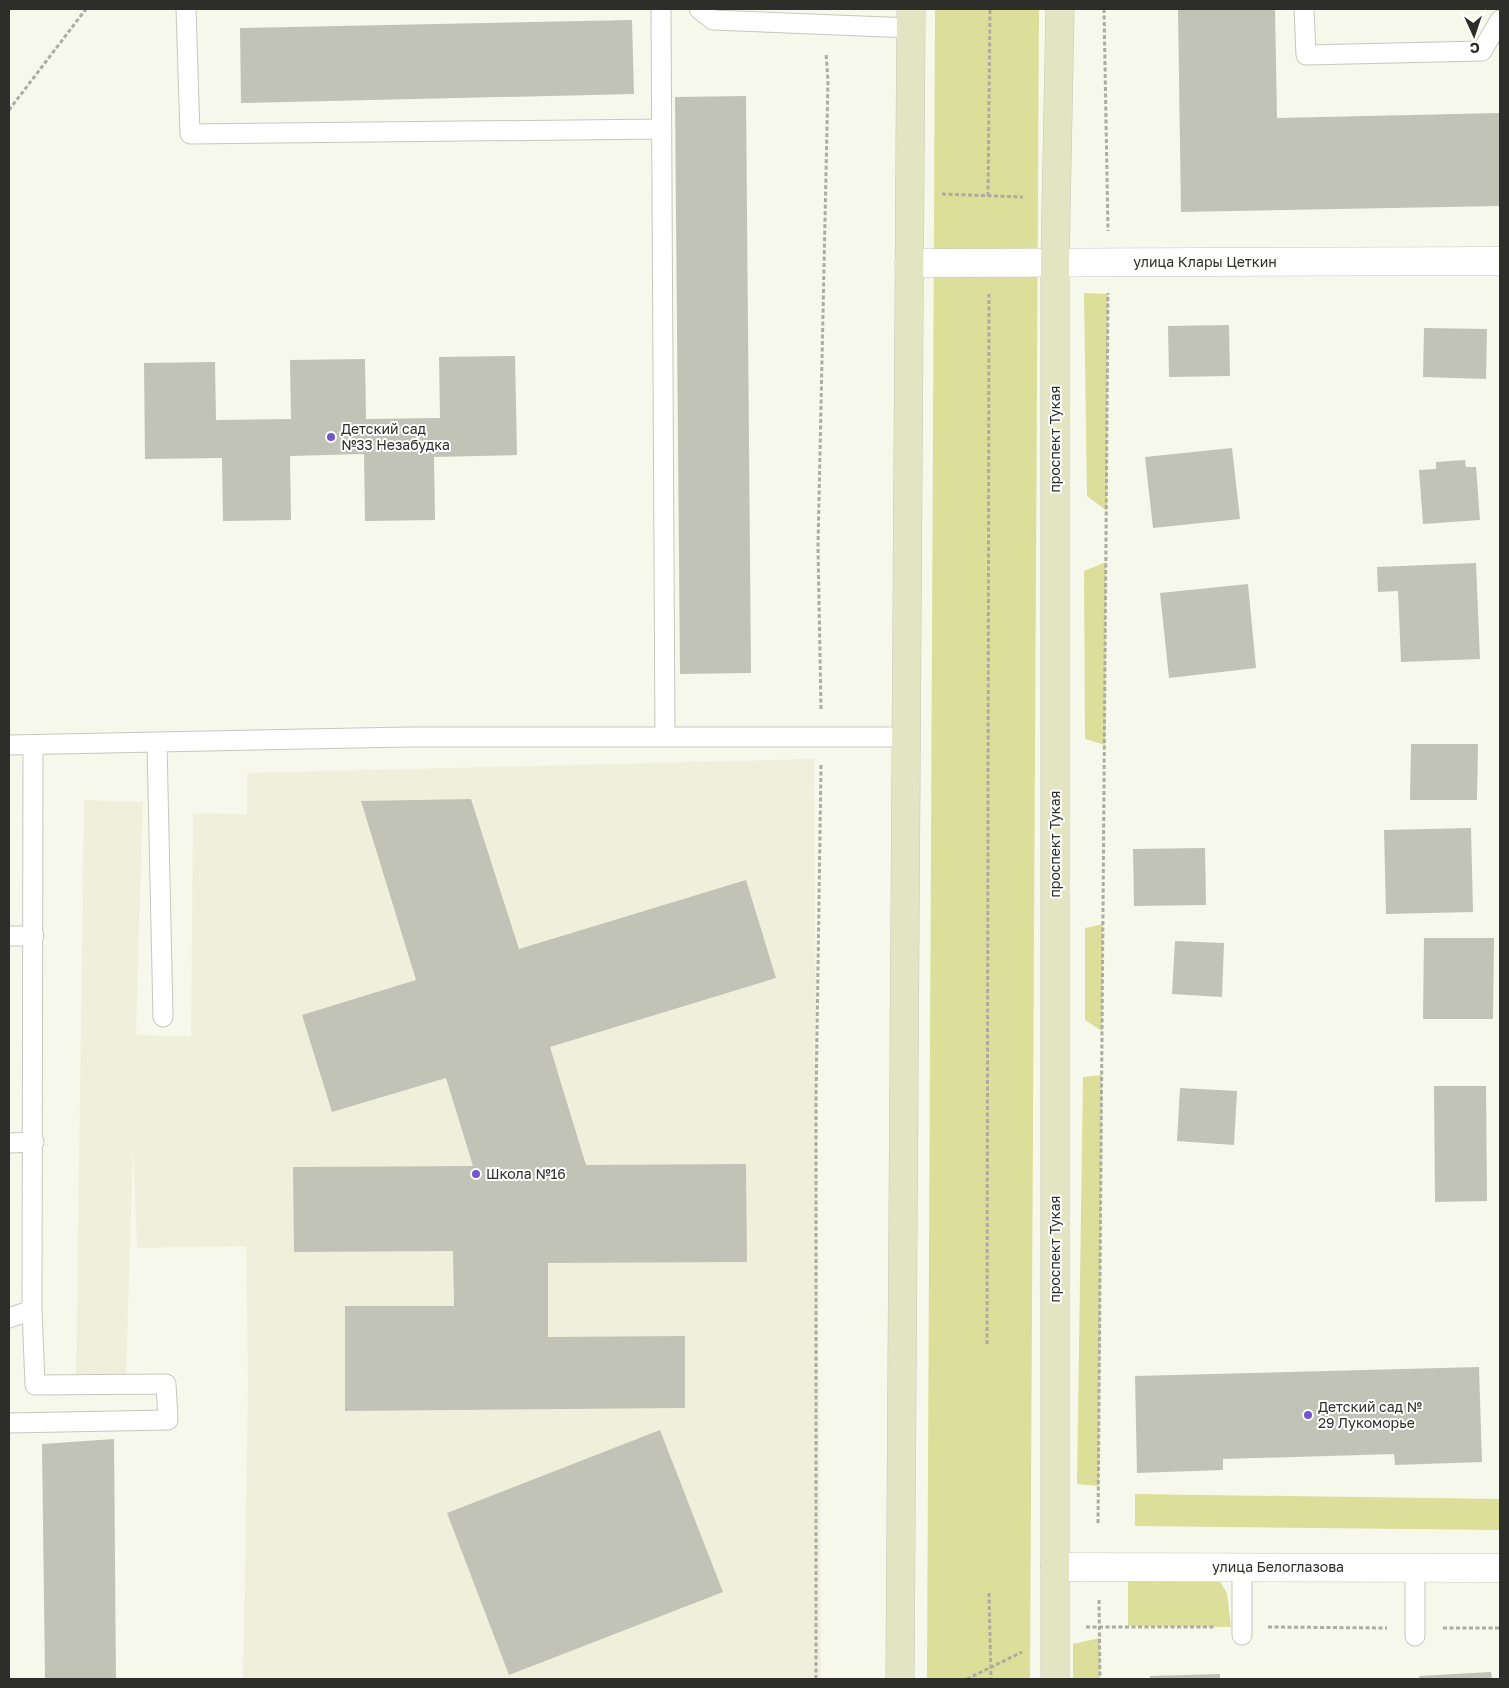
<svg xmlns="http://www.w3.org/2000/svg" width="1509" height="1688" font-family="'Golos Text',sans-serif">
<style>
.built{fill:#eff0dc}
.green{fill:#dbdf99}
.building{fill:#c2c3b7}
.lines{fill:none;stroke-linecap:round;stroke-linejoin:round}
.service-casing{stroke:#c7c8bc;stroke-width:21}
.minor-casing{stroke:#c7c8bc;stroke-width:29}
.tertiary-casing{stroke:#c7c8bc;stroke-width:29}
.secondary-casing{stroke:#c7c8bc;stroke-width:29}
.path{stroke:#acaca3;stroke-width:3;stroke-dasharray:4 2.5;stroke-linecap:butt}
.service{stroke:#fff;stroke-width:19}
.minor{stroke:#fff;stroke-width:28}
.tertiary{stroke:#fff;stroke-width:28}
.secondary{stroke:#e2e4c2;stroke-width:28}
.poi-dot{fill:#7555cf;stroke:#fff;stroke-width:2}
.labels{text-anchor:middle;stroke-width:4;stroke-linejoin:round;paint-order:stroke}
.street-label{font-size:14px;fill:#2d2d29;stroke:#fff}
.poi-label{font-size:14px;fill:#2d2d29;stroke:#fff;text-anchor:start}
</style>
<rect width="100%" height="100%" fill="#f7f8ec"/>
<path class="built" d="M814,759L821,1679H243L248,1383L246,1246L137,1248L133,1148L126,1378L76,1377L84,800L143,802L136,1035L191,1036L193,813L247,814V773Z"/>
<path class="green" d="M935,9H1039L1030,1679H927Z
M1084,293L1108,294L1107,511L1087,496Z
M1106,562L1105,745L1085,739L1084,571Z
M1103,924L1102,1031L1085,1020V928Z
M1102,1075L1099,1486L1077,1484L1083,1077Z
M1135,1494L1500,1499V1530L1135,1526Z
M1128,1579L1220,1582L1227,1593L1231,1627L1128,1626Z
M1100,1638V1679H1073V1644Z"/>
<path class="building" d="M1178,9H1275L1277,118L1500,113V206L1181,212Z
M632,20L634,94L241,103L240,28Z
M746,96L751,673L680,674L675,97Z
M1229,325L1230,376L1169,377L1168,326Z
M1424,328L1487,329L1486,379L1423,377Z
M515,356L517,455L434,457L435,520L365,521L364,454L290,456L291,520L223,521L222,458L145,459L144,363L215,362L216,420L291,419L290,360L365,359L366,419L440,418L439,357Z
M1232,448L1240,519L1153,528L1145,457Z
M1465,460L1466,467H1476L1480,520L1423,524L1419,470L1436,469V462Z
M1476,563L1480,659L1401,662L1398,591L1378,592L1377,567Z
M1248,584L1256,668L1169,678L1160,593Z
M1411,744H1478L1477,800H1410Z
M471,799L519,949L746,880L776,978L550,1047L586,1165L746,1164L747,1262L548,1263V1337L685,1336V1408L345,1411V1306H454L453,1251L294,1252L293,1167L473,1166L446,1078L332,1112L302,1015L416,980L361,801Z
M1471,828L1473,912L1386,914L1384,830Z
M1205,848L1206,905L1134,906L1133,849Z
M1424,938H1494L1493,1019H1423Z
M1175,941L1224,943L1222,997L1172,994Z
M1434,1086H1486L1487,1201L1435,1202Z
M1180,1088L1237,1091L1234,1145L1177,1141Z
M1479,1367L1482,1462L1395,1465L1394,1454L1223,1459V1470L1137,1473L1135,1376Z
M660,1430L723,1592L509,1675L447,1513Z
M114,1439L116,1679H45L42,1444Z
M1491,1672L1492,1679H1420L1419,1676Z
M1220,1674V1679H1150V1676Z"/>
<g class="lines">
<g class="service-casing">
<path id="service" d="M186,9L190,134L662,129
M661,9L665,737
M699,9L713,20L911,28
M1304,9L1306,55L1482,51L1500,20
M157,743L163,1017
M9,745L409,737H906
M9,936H34
M9,1143L34,1142
M9,1318L32,1310
M9,1423L168,1420L166,1384L35,1385L32,1310L33,746
M1242,1635V1567
M1415,1636V1568"/>
</g>
<g class="minor-casing">
<path id="minor" d="M909,263L1500,261"/>
</g>
<g class="tertiary-casing">
<path id="tertiary" d="M1055,1567L1500,1568"/>
</g>
<g class="secondary-casing">
<path id="secondary" d="M900,1679L911,9
M1055,1679V262L1060,9"/>
</g>
<path class="path" d="M1104,9L1108,231
M9,110L86,9
M942,194L1023,197
M988,196L990,9
M821,709L818,546L828,81L826,53
M987,1344L989,294
M1098,1523L1108,293
M989,1593L991,1679
M1099,1600L1100,1679
M1086,1627H1215
M1268,1627L1387,1628
M1443,1628H1500
M816,1679V1102L821,765
M967,1679L1022,1652"/>
<use href="#service" class="service"/>
<use href="#minor" class="minor"/>
<use href="#tertiary" class="tertiary"/>
<use href="#secondary" class="secondary"/>
</g>
<g class="poi-dot">
<circle cx="331" cy="437" r="5"/>
<circle cx="476" cy="1174" r="5"/>
<circle cx="1308" cy="1415" r="5"/>
</g>
<g class="labels">
<g class="street-label">
<text x="1205" y="267">улица Клары Цеткин</text>
<text transform="translate(1055 439) rotate(-90)" y="5">проспект Тукая</text>
<text transform="translate(1055 844) rotate(-90)" y="5">проспект Тукая</text>
<text transform="translate(1055 1249) rotate(-90)" y="5">проспект Тукая</text>
<text x="1278" y="1572">улица Белоглазова</text>
</g>
<g class="poi-label">
<text x="341" y="434">Детский сад<tspan x="341" dy="16">№33 Незабудка</tspan></text>
<text x="486" y="1179">Школа №16</text>
<text x="1318" y="1412">Детский сад №<tspan x="1318" dy="16">29 Лукоморье</tspan></text>
</g>
</g>
<rect width="1509" height="1688" fill="none" stroke="#2d2d29" stroke-width="20"/>
<g transform="translate(1474 35) rotate(177)" stroke="#ffffff" stroke-width="4" paint-order="stroke">
<path d="M0-4L9 19L0 12L-9 19Z" fill="#2d2d29"/>
<text y="-8" font-size="14" font-weight="bold" text-anchor="middle" fill="#2d2d29">С</text>
</g>
</svg>
